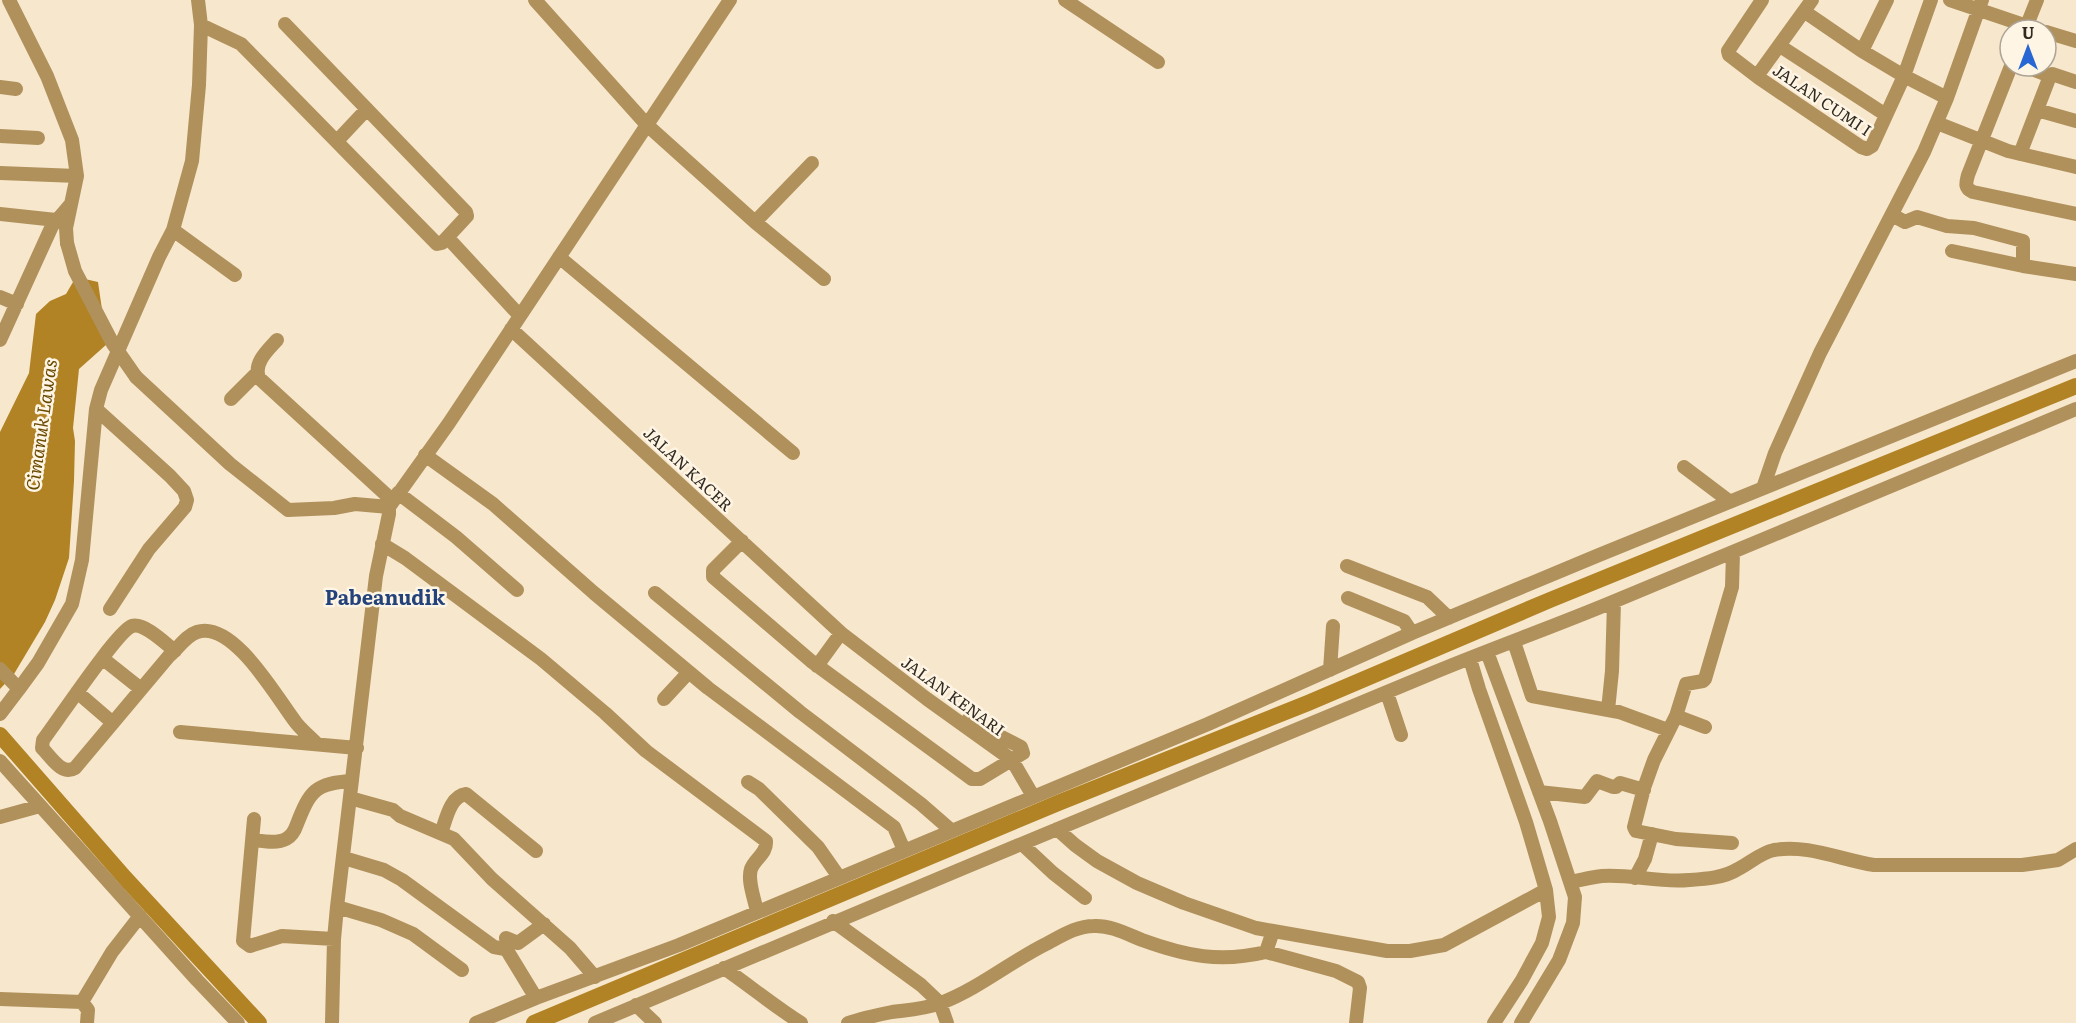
<svg xmlns="http://www.w3.org/2000/svg" width="2076" height="1023" font-family="Literata,serif">
<style>
.water{fill:#b18325}
.lines{fill:none;stroke-linecap:round;stroke-linejoin:round}
.stream{stroke:#b18325;stroke-width:3}
.river{stroke:#b18325;stroke-width:16}
.minor{stroke:#b0915b;stroke-width:14}
.minor-bridge{stroke:#b0915b;stroke-width:14}
.labels{text-anchor:middle;stroke-width:5;stroke-linejoin:round;paint-order:stroke}
.street-label{font-size:16px;fill:#302a20;stroke:#fff5e5}
.water-label{font-size:18px;font-style:italic;fill:#694a00;stroke:#fff5e5}
.quarter-label{font-size:20px;font-weight:bold;fill:#24437a;stroke:#fff5e5}
</style>
<rect width="100%" height="100%" fill="#f7e7cd"/>
<path class="water" d="M76,277L98,282L107,344L79,369L73,428L75,441L74,481L69,558L55,600L45,622L14,674L0,689V432L29,373L36,314L50,301L66,294Z"/>
<g class="lines">
<path class="stream" d="M2074,387L2076,392"/>
<path class="river" d="M0,735L125,878L259,1023
M534,1023L1058,803L1308,703L1550,600L2076,386"/>
<path class="minor" d="M9,0L47,76L72,140L77,176L66,228L67,243
M535,0L647,125L755,222L824,279
M1065,0L1158,62
M1762,0L1728,51L1729,55L1759,78L1861,147L1867,149L1872,146L1904,76L1947,98
M1950,0L2039,30
M1805,12L1862,51L1904,76L1931,0
M201,25L241,44L437,244L442,243L467,216L466,212L285,24
M2025,30L2037,0
M2046,32L2076,41
M1780,46L1886,115
M1862,51L1887,0
M2011,66L1968,175C1966,183 1964,188 1973,192L2076,214
M2024,66L2050,76
M1757,76L1812,0
M0,87L16,89
M2037,110L2076,121
M1937,123L2008,151L2076,167
M0,136L38,138
M337,141L367,109
M2020,154L2050,76L2052,74L2076,82
M0,173L77,176
M0,214L56,220
M1892,215L1905,222L1917,217L1947,226L1974,228L2023,241V266
M755,222L812,163
M173,230L235,275
M448,238L520,316
M1952,251L2023,266L2076,274
M559,257L793,453
M0,297L17,304
M511,329L841,633L927,699L1012,760L1033,796
M0,340L52,226L70,205
M277,340C268,350 253,363 259,378L393,501
M136,377L230,464L288,510L334,508L355,504L389,507
M231,399L257,373
M96,409L170,476L184,491L187,500L185,507L149,549L110,609
M425,455L493,504L594,593L708,688L894,827L904,850
M1684,467L1729,501
M1763,488L1775,453L1820,353L1924,152L1947,98L1982,0
M398,493L456,537L517,590
M742,541L713,570V577L811,661L972,779H980L1023,753L1021,747L968,720
M382,544L405,558L541,659L605,713L646,751L766,841C767,854 755,858 751,869C747,881 755,900 757,912
M1347,566L1427,597L1449,618
M655,593L800,712L921,804L952,831
M1348,598L1404,621L1412,633
M1514,642L1532,696L1619,712L1668,730
M175,651C166,644 144,622 132,626C117,631 57,722 43,740L42,748C51,757 62,776 75,768L169,656C178,649 185,636 197,632C234,620 278,700 297,724C303,731 310,737 317,744
M1487,652L1550,821L1575,897L1573,923L1559,960L1521,1023
M102,658L141,689
M1470,659L1479,689L1526,822L1546,890L1549,917L1542,943L1522,980L1494,1023
M817,666L841,633
M0,669L19,689L0,714
M1330,670L1333,626
M19,689L38,663L72,604L82,560L96,409L101,390L159,257L173,230L192,161L199,85L201,25L198,0
M77,692L113,723
M1387,693L1401,735
M664,699L689,672
M1608,710L1612,671L1614,602
M1676,716L1705,727
M180,732L357,748
M0,761L197,980L238,1023
M748,782L759,789L818,847L839,877
M1539,792L1585,797L1597,781L1613,787H1616L1620,783L1644,790
M350,798L393,810L400,816L454,839L492,879L570,948L595,977
M0,817L40,806
M254,819L243,941L250,946L282,936L334,939
M1057,829L1075,845L1097,861L1137,883L1184,903L1256,928L1387,951H1410L1444,945L1546,890
M441,833C446,820 450,796 466,794L536,851
M253,840C263,841 277,844 286,839C292,836 295,830 297,824C310,791 315,783 352,781
M1732,843L1676,839L1636,831L1634,827L1644,788L1654,760L1676,716L1686,684L1703,681L1705,679L1732,587L1733,553
M1023,845L1053,873L1085,898
M344,858L384,870L402,880L494,947L505,949L508,952L536,998
M1635,878L1645,859L1652,834
M1570,882C1581,880 1592,877 1602,876C1631,874 1660,883 1689,880C1705,879 1724,878 1738,869C1750,863 1760,853 1774,850C1808,844 1841,860 1874,865H2022L2058,860L2076,849
M337,907L381,920L413,934L462,970
M833,921L921,985L940,1003L947,1023
M506,938L518,943L544,924
M1266,952L1336,971L1358,982L1360,988L1356,1023
M724,968C750,986 774,1006 801,1023
M0,999L82,1002L88,1010L87,1023
M82,1002L112,952L140,916
M636,1005L655,1023
M332,1023L334,939L337,907L376,576L389,514V507L449,423L730,0
M476,1023L536,998L679,945L1208,724L1412,633L1599,555L2076,361
M595,1023C872,905 1150,791 1428,675C1490,649 1553,627 1615,601C1769,537 1922,473 2076,409
M848,1023C862,1018 877,1015 892,1012C908,1010 925,1009 941,1003C980,988 1011,961 1048,943C1063,935 1077,926 1094,926C1110,925 1127,934 1142,940C1186,956 1220,963 1266,952L1273,931"/>
<path class="minor-bridge" d="M67,243L75,271L113,344L136,377"/>
</g>
<g class="labels">
<g class="street-label">
<text transform="translate(1822 100) rotate(34)" y="6">JALAN CUMI I</text>
<text transform="translate(688 469) rotate(43)" y="6">JALAN KACER</text>
<text transform="translate(953 696) rotate(36)" y="6">JALAN KENARI</text>
</g>
<g class="water-label">
<text transform="translate(42 425) rotate(-82)" y="6">Cimanuk Lawas</text>
</g>
<g class="quarter-label">
<text x="385" y="605">Pabeanudik</text>
</g>
</g>
<g transform="translate(2028 48)"><circle r="28" fill="#fff5e5" stroke="#aca496" stroke-width="1.5"/>
<path d="M0-4.5L10 22L0 15L-10 22Z" fill="#2766d3"/>
<text y="-9" font-size="16" font-weight="bold" text-anchor="middle" fill="#302a20">U</text>
</g>
</svg>
